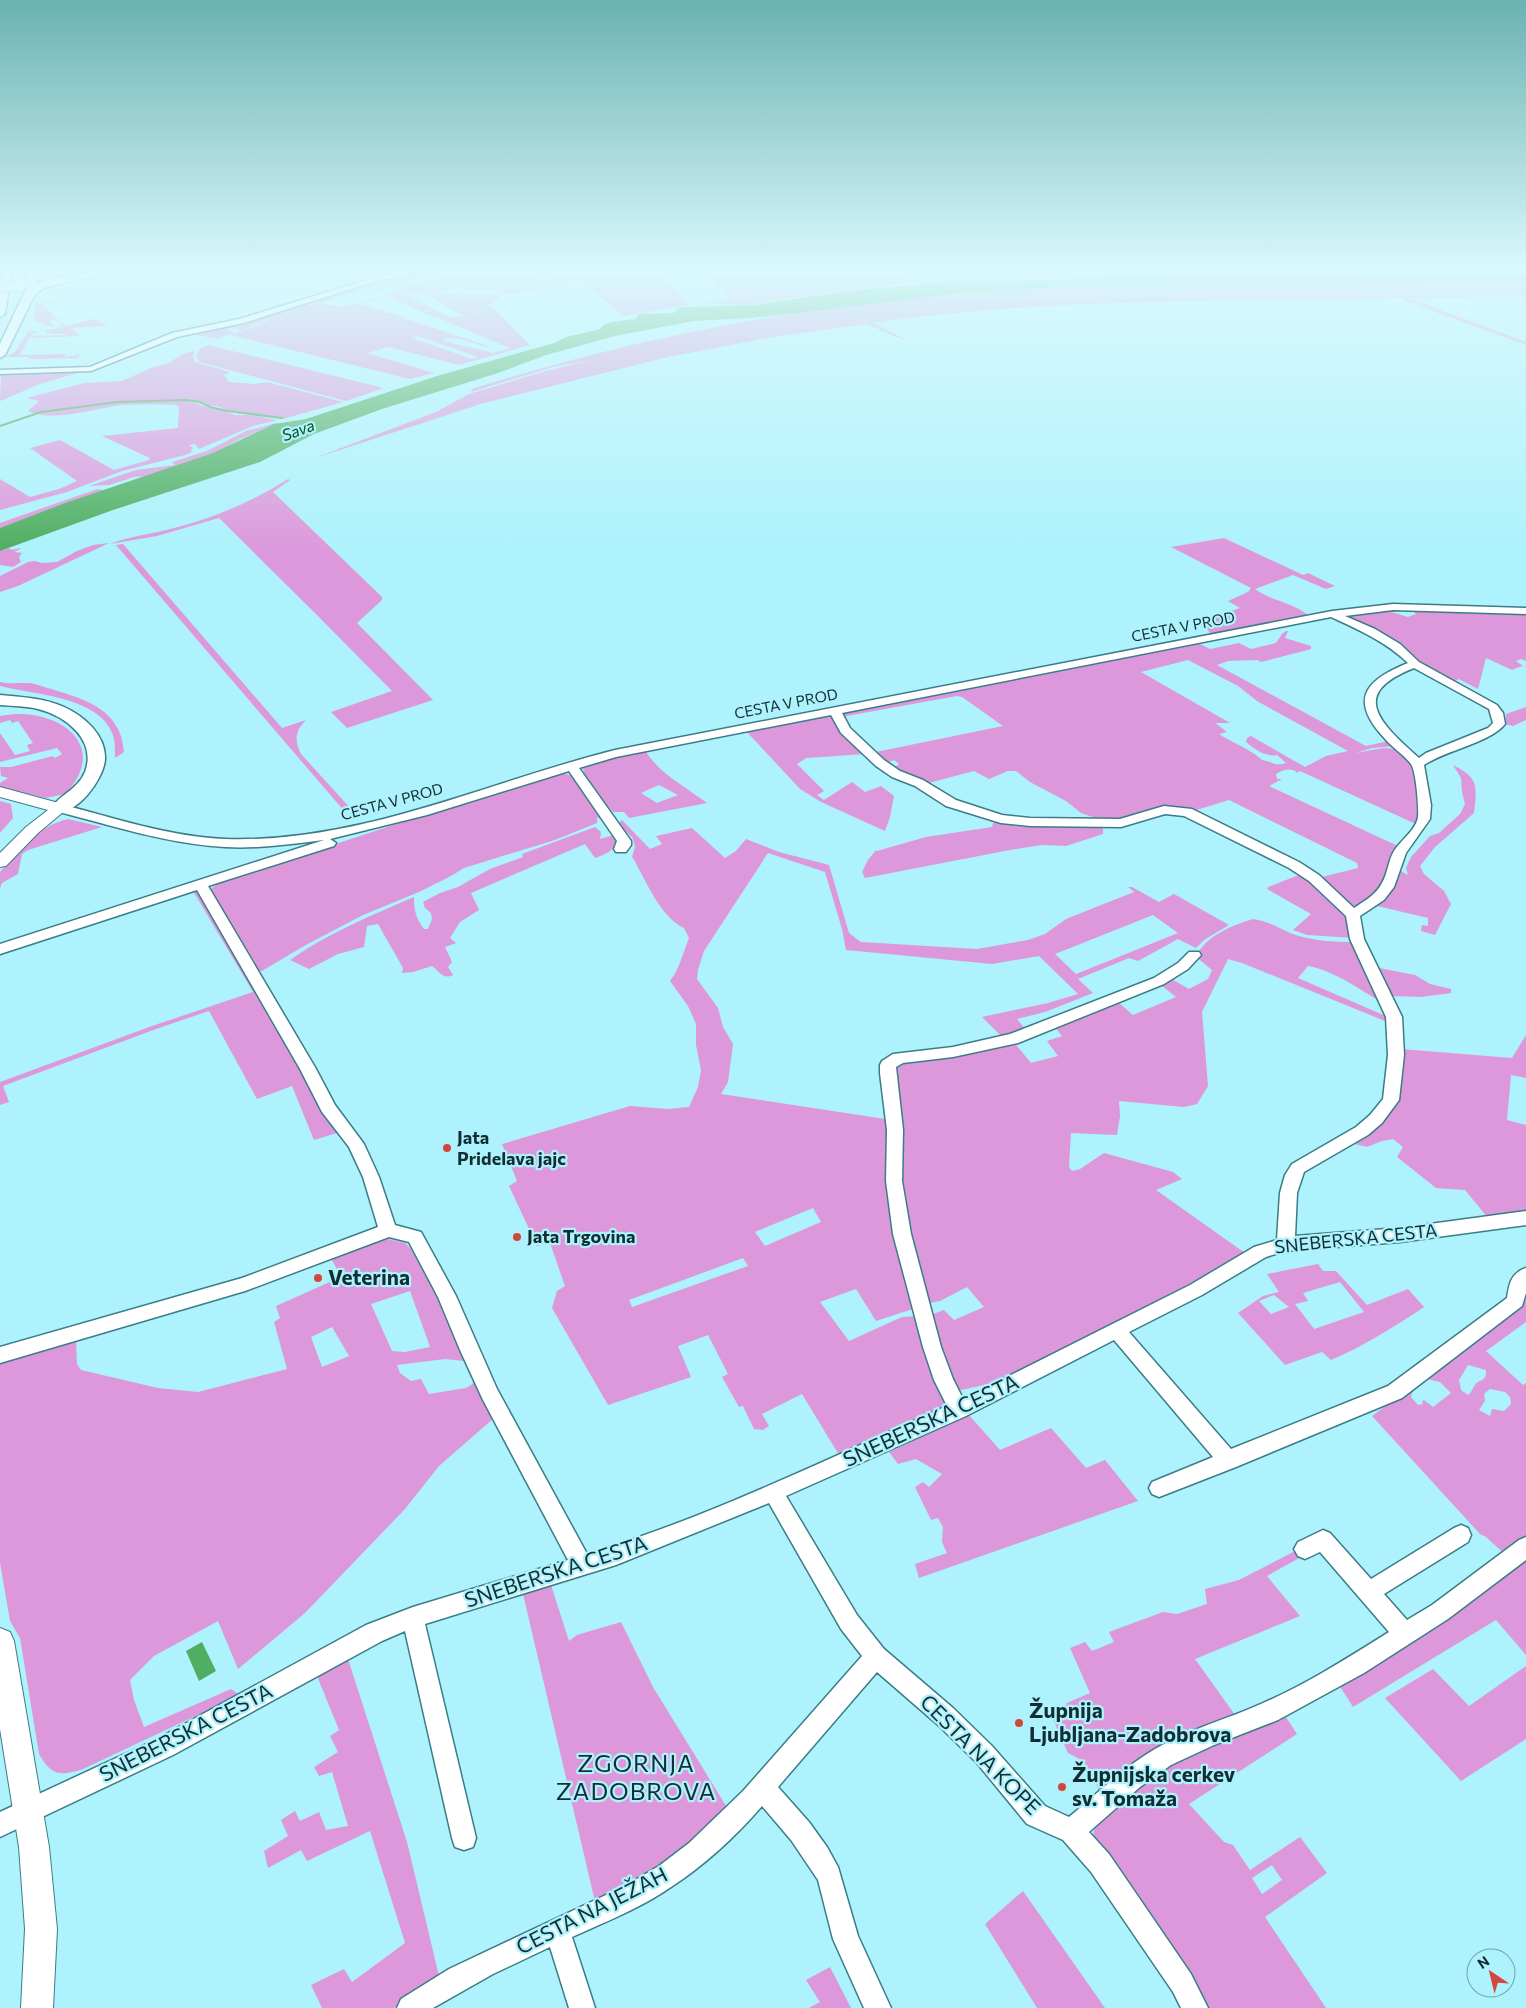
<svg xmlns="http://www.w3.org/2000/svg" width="1526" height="2008" font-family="Commissioner,sans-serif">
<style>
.green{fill:#dd98db;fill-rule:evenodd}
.water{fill:#4fae61}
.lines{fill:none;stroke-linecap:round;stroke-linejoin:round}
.stream{stroke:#4fae61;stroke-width:2}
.minor-casing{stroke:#3a7d87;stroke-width:3}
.major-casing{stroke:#3a7d87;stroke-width:2}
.highway-casing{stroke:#3a7d87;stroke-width:3}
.minor{fill:#fff;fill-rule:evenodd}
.major{fill:#fff;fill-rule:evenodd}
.highway{fill:#fff;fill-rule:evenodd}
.major-bridge-casing{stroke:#3a7d87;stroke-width:11;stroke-linecap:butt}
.major-bridge{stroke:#fff;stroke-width:10}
.poi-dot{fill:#d4463c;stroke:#adf2fc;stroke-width:2}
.labels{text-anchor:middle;stroke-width:4.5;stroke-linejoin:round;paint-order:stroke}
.far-street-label{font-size:15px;fill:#122e33;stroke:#adf2fc}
.far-water-label{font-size:16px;font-style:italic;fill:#0c5220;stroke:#adf2fc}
.poi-label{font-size:18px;font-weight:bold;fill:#122e33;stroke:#adf2fc;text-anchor:start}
.street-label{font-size:18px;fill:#122e33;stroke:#adf2fc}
.near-poi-label{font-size:21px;font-weight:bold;fill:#122e33;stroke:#adf2fc;text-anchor:start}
.near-street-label{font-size:21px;fill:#122e33;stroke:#adf2fc}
.near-quarter-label{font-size:24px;letter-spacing:1px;fill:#122e33;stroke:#adf2fc}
</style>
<rect width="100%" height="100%" fill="#adf2fc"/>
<path class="green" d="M35,271H87L90,272L51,278L36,276Z
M421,271H544L539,275L546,283C539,293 512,295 501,293V291H470L467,290L469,287C461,283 449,283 445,292L398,293L503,295L487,306L466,316L476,313L490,305L530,345L459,365L388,347L367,353L434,373L410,379L230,335L259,325L275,316L240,331L236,328L227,329L234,333L217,339L187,333L224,325L399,274ZM451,274H457L418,282L390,293H395C367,297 351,313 322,303L379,285L380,287L374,290L378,291L419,278ZM404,294H425L464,316L450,317ZM385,296L436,318L447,317L438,318L510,348L493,353L444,341V339C459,335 476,346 491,347L410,320L376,316L409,319L361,304ZM418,336L478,357L472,359L412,338Z
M547,271H693L700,279L690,280L682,273L662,275L689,305L623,316L581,280L542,288L548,282L541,274Z
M703,271H890L913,280L900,283L949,277L1059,271H1500L1148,277L979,278L935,280L833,292L746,305L705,303L730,298Z
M1526,280V296L1405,299L1417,301L1526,342V345L1402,300L1404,298C1227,302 1048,297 872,323L905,339H901L867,324L779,336L668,357L484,403L315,458L436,412L469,394L542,372L591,360L553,367L471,392L472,389C633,338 801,306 970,292C1039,286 1109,288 1178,286C1294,284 1410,282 1526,280Z
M74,301L41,304L65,326H60L61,323L54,319L49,321L55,327L42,325L46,324L34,321L35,303Z
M94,319L108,326L71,328L80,336L29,338L20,355L66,354L64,357L81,355L77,358L28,359L30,357H6L15,352L28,332L39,331L31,335L34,336L65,335L70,334H49L45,331Z
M208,345L384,388L346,401L199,362L196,355L200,349Z
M195,351L193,356L195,362L230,372L224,375L229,382L254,384L267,382L343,402L283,419L235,413L217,406H209L189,400H165L190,401L209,408H218L235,415H249L278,420L253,426L199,449L195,444L189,445L193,448L191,450L192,452L185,455L122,471L67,492L0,510V479L30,497L59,489L77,481L30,448L60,440L114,470L149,460L150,458L102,436L178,428L179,407L176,405C158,404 140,404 122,405C97,408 50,423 28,411L39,401L27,398L84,383L122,381L151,368L169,363L182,354Z
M65,372L77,373L40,384L0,401L1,374Z
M280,422L238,440L219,451L148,476L134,477L109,485L89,486L136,470L175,465L172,462L207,451L246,431Z
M288,479L290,480L273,492L382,597V600L357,623L433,700L347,728L331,712L392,691L317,615L219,518L157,536L110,544C130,536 153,534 174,528C214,518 253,501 288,479Z
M97,489L104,490L0,528V523Z
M1224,538L1303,575L1308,573L1335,586L1326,589L1293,575L1255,589C1271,601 1293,602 1309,616L1206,636L1210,633L1203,623L1204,620L1240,608L1228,601L1248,592L1251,588L1171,547Z
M109,543L18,586L0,592V576L28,562L35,561L42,563L57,562L77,551L93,545Z
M123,544L282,728L306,720C295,731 294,740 301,754L352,810L345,812L116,545Z
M9,548L11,550L22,548L14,552L22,553L19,557L21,562L13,567L0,565V551Z
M1385,610L1408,617L1416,614L1412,610L1526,614V661L1521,659L1516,661L1526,668L1522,666L1512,670L1486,658L1478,689L1459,679L1451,683L1343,616Z
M1286,631H1288L1285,638L1311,646V649L1261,662L1257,660L1228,661L1217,665L1366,746L1389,741L1395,746L1372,748L1356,753L1383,748L1398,749L1415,768L1420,795L1418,825L1300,771L1295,774L1297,772C1290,767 1283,770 1276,774L1277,779H1282L1269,786L1400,847L1384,887L1361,907L1348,904L1318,878L1358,868L1357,863L1229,800L1190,812L1181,808L1126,820L1104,821L1081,813L1066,801L1030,782L1016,771H1008L989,779L974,771L925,784L895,767L899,764L894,760L884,764L871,753L1003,726L962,697L957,696L841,717L842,713L1198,643L1210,649L1239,643L1251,649L1276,643L1282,634ZM1188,660L1238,686L1257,701L1348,751L1326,756L1305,767L1251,736L1247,738L1246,742C1254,749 1267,758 1277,755L1286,763C1277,767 1270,761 1262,760C1249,748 1234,744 1219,734L1227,732L1215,723H1230L1141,672Z
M0,682C11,685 28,681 38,685C75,697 121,704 124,752L115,758C115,751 115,742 113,735C99,696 34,695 0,686Z
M1526,707V720L1513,726L1505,724L1506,714Z
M15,714C64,712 109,748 65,794L46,798L0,787V783L8,778L1,776L0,767H11L53,756L55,758L62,754L57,748L0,762V733L15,755L30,751L27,745L33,743L18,721L12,723L10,720L0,723V716Z
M832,715L866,754L806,758L797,764L824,791L817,795L824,800L852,782L865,792L881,786L894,796L890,817L885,831L821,802L800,789L746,731Z
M645,750C658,773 686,787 707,803L629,818L624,812H613C603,800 586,784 583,769L589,763ZM659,785L678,795L657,803L641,793Z
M1453,765C1479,778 1477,785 1474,813L1435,847L1420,866L1424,874L1444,891L1451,904L1435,935L1421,931L1422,925L1428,926V918L1373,905L1399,870L1408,875L1406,868L1411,857L1430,836L1439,833L1460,814L1465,804L1462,792L1461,778Z
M558,773L570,775L573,778L602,820L597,817V823L555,840L464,868L451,876L419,892L363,915L304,946L262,971H258L210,891L213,887L223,881L534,779Z
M0,801L11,804L13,818L0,833Z
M68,819L102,827L28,850L22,854L18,874L2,883L0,888V872C20,850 38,826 68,819Z
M622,820L650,849L662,844L656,836L692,828L725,858L736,851L746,839L779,852L829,865L849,933L861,942L977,949L1028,940L1045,934L1066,919L1134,892L1128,887H1132L1159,902L1174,894L1229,925L1204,940L1196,948L1178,939L1138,961L1129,958L1078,979L1093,993L1045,1012L1017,1019L1027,1031L1004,1039L982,1017L1048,1003L1078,994L1039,956L992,964L846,950L842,929L825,872L768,853L704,951L698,970L697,979L718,1008L723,1027L733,1044L728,1082L721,1094L892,1120L919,1307L876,1321L856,1289L820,1302L849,1341L902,1317L916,1316L947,1394L945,1403L941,1410L839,1455L802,1394L762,1414L769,1426L763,1430L754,1429L743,1406L739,1407L722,1377L728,1374L708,1335L678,1346L691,1377L608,1405L552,1308L557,1291L565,1286L550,1243L537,1246L509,1186L517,1181L502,1144L630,1106L668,1109L689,1107L698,1087L701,1070L696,1045V1024L688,1006L670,981C679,970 683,953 689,938L684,928C664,919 650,890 640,871C637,866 636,862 632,857L635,847L634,842L632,837L618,824ZM1153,915L1178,933L1076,974L1055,954ZM813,1208L821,1222L765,1246L755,1232ZM743,1258L748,1266L632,1307L629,1300Z
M1013,822C1019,824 1020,829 1027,825L1103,824V834L1066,846L1042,845L1010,850L865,878L862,872L868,860L876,850L877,851L926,837L992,827L993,823Z
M595,827L601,832L600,839L614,835L616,843C612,852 604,855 595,858L585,844L471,893L479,910L460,922L450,938L456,943L445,947L452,962L448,967L453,975C443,980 440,972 432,966L413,972L402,973L403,968L378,924L367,926L364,947L338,954L309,969L290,960C328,933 372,915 414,897C414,910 416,919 424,929H428L432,919L431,913L425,908L423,902L440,893L458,887L490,869L523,857L522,854Z
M1304,873L1346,912L1354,938L1307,935L1293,930L1311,914L1267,889L1268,887Z
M199,890L340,1132L314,1140L292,1086L257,1099L209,1011L156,1029L3,1086L9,1102L0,1105V1142V1082L152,1026L253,992L193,891Z
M1253,919C1268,921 1277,927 1290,933C1311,941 1333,942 1355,942L1385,1004C1361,991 1336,971 1308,966L1298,978L1388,1017L1390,1023L1242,963L1228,959L1202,1012L1208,1086L1197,1104L1184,1107L1119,1101L1120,1116L1117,1135L1071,1133L1069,1167L1072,1171L1080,1169L1104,1153L1173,1172L1182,1179L1156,1190L1245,1253L1158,1301L997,1382L957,1391L928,1316L944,1310L954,1320L984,1307L967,1287L940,1301L925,1304L902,1219L895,1063L1013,1041L1031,1063L1058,1056L1047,1041L1062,1036L1054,1026L1118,1002L1133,1015L1176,997L1157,982L1168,977L1189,989L1208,979L1212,970L1196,957C1205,936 1233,925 1253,919Z
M1379,968L1415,975L1430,984L1451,989V993L1421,997L1390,996L1377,970Z
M1526,1035V1078L1511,1075L1507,1120L1526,1125V1211L1488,1218L1465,1190L1436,1188L1397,1157L1403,1147L1393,1139L1382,1141L1367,1147L1351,1143L1372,1130L1401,1049L1512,1058Z
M388,1239L405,1243L411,1249L464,1348L465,1361L445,1359L397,1365L400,1373L411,1381L421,1379L429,1394L466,1388L477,1381L494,1418L439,1466L405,1509L305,1613L238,1669L218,1621L154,1656L130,1680L134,1700L144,1727L231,1689L240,1695L81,1770C59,1776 51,1775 39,1754L20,1638L10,1621L0,1563V1359L76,1338L77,1364L81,1370L158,1388L198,1392L287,1369L274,1322L280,1318L276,1306L341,1277L332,1260L339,1254ZM410,1291L430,1347L405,1352L392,1351L371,1304ZM332,1327L349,1356L322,1367L311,1337Z
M1318,1264L1323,1271H1336L1367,1305L1408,1289L1424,1307C1394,1327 1364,1346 1331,1360L1322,1352L1285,1365L1238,1313L1263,1296L1279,1292L1267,1274ZM1340,1282L1364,1312L1314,1329L1295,1304L1308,1301L1303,1293ZM1274,1295L1289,1307L1271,1314L1259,1301Z
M1526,1300V1322L1486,1351L1523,1385L1526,1383V1539L1507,1556L1486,1537L1480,1534L1372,1416L1411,1387L1413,1390L1411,1397L1418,1405L1423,1404L1422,1401L1424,1400L1433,1407L1451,1393L1440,1382L1431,1380L1424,1377ZM1468,1365L1486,1370C1487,1382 1480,1378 1475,1385C1472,1389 1472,1392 1468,1395L1461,1390L1459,1380ZM1490,1389L1505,1392L1510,1397L1511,1404L1504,1411L1492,1409L1490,1416L1479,1410L1485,1401L1484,1394Z
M969,1415L1000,1450L1051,1428L1086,1468L1105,1460L1138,1501L919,1578L915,1564L947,1553L942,1542L943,1527L938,1518L931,1520L915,1487L923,1482L929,1487L942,1474L916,1459L898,1464L889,1452Z
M1295,1551L1310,1552L1267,1576L1300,1616L1195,1659L1238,1719L1099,1804L1098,1788L1093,1774L1081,1760L1068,1753L1052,1717L1064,1709L1067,1703L1090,1693L1070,1648L1085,1642L1092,1651L1114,1642L1109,1632L1163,1612L1177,1614L1207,1604L1205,1589L1239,1580Z
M1526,1556V1655L1496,1620L1353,1707L1341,1688L1343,1682Z
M551,1585L569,1641L577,1635L621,1622L653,1687L731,1814L708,1838L596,1906L523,1594Z
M348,1659L407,1842L439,1976L394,2008H322L311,1985L344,1969L352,1982L405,1943L370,1831L307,1861L301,1850L268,1868L264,1851L288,1836L281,1820L295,1811L300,1821L319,1812L326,1830L348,1826L332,1772L319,1776L314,1767L338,1752L330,1736L339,1730L317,1676Z
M1526,1666V1739L1461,1781L1385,1698L1433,1669L1469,1706Z
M1282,1711L1297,1734L1189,1804L1224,1842L1233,1845L1250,1870L1300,1837L1327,1873L1265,1917L1326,2008H1206L1093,1843L1094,1830L1106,1814L1127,1795L1182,1757ZM1272,1865L1282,1880L1262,1894L1252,1878Z
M1023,1891L1105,2008H1037L985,1924Z
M830,1967L851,2008H809L820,2002L806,1980Z"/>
<path class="water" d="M1526,271V280L1065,287L956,293L798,313L749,318L694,321L615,336L546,355L498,373L382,409L314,434L260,462L113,510L0,551V528L68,502L213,453L274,424L306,419L437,376L554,343L566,337L600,329L603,325L612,322L635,319L639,314L672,313L676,312L677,308L688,307L754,305L857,290L950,282L1283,274Z
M202,1642L216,1671L199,1681L186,1651Z"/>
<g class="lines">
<path class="stream" d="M0,426L41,412L117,402L186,400L200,402L210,407L228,411L282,418"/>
<g class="minor-casing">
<path id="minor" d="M406,271H419L373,282L244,323L177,337L91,371L0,374V370L90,367L172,333L239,319L370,279Z
M1393,604L1526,608V614L1393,610L1345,616L1375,629L1400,644L1419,662L1497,705L1503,713L1505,724C1490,743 1446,750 1424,765L1431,805L1430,819L1406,853L1394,887L1384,900L1360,916L1364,939L1402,1017L1404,1055L1399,1100L1382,1123L1368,1135L1304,1172L1297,1193L1295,1236L1400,1228L1526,1211V1225L1400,1242L1285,1251L1266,1257L1202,1295L1129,1332L1231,1449L1388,1386L1507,1298C1509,1284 1511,1273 1526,1268V1293L1522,1306L1402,1398L1236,1467L1159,1497L1152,1494L1149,1488L1152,1482L1213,1457L1114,1340L966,1416L786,1496L857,1615L884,1649L953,1708L992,1746L1045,1806L1069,1817C1097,1794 1124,1767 1155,1749C1189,1729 1228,1719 1263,1703C1307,1684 1349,1657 1389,1632L1320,1552L1305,1559L1298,1556L1294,1549L1298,1542L1323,1530L1330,1533L1371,1579L1454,1528L1461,1525L1468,1528L1471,1535L1468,1542L1384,1594L1407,1620L1432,1605L1519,1540L1526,1537V1560L1448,1619L1364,1673L1278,1720L1214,1745L1171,1765L1140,1787L1089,1832L1109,1854L1191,1974L1208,2008H1181L1173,1992L1091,1872L1063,1840L1027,1824L976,1762L937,1724L877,1672L778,1787L809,1822L827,1847L838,1867L858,1936L891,2008H864L833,1939L818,1880L791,1840L762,1806C736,1836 705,1865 671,1887C641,1908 605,1922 572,1937L595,2008H569L550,1947L493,1974L433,2008H397L401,1999L449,1969L625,1886L659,1866L689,1843L743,1791L862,1656L841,1629L769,1503L616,1565L425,1624L476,1838L473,1847L464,1850L455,1847L452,1838L405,1631L382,1641L173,1755L0,1837V1812L157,1739L366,1625L413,1607L568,1560L483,1400L460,1350L438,1297L409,1242L389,1237L245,1291L0,1363V1347L242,1278L378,1227L363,1177L349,1147L322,1112L300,1069L197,890L0,954V944L324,840C291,844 258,849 225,847C167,844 111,825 55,811L54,808L55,805L60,804C115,818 170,837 226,839C362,843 487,782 615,750L1332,611ZM1331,617C1359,630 1385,641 1408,663C1363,681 1349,701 1386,740C1393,748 1404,755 1411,764C1416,771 1419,807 1418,817C1416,830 1401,840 1394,851C1388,861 1388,873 1382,883C1376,895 1364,901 1354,908L1319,875L1299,862L1192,809L1164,806L1120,819L1030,818L1002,815L956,800L923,780L900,771L884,760L850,728L842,713ZM1414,668L1489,709L1493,723L1488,728L1426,753L1419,758C1381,724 1347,694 1414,668ZM831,715L841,733L876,766L892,777L915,786L946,806L1001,823L1030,826L1121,827L1165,814L1184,816L1289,868L1309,881L1346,916L1350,939L1386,1017L1388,1055L1383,1099L1370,1115L1356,1127L1292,1164L1285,1175L1280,1193L1277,1240L1254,1247L1190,1285L963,1399L953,1379L941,1347L911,1234L902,1181L903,1130L896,1067L903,1063L953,1057L1018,1043L1164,984L1188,969L1201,955L1199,952H1189L1178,963L1154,978L1010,1034L953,1047L893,1054L882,1061L880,1065V1073L887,1130L886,1181L893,1234L923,1347L934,1380L947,1406C829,1458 710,1517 587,1554L497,1389L456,1296L421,1232L395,1225L379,1177L364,1144L335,1105L316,1069L208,886L334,846L336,843L330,839L427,815L569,771L617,841L614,849L616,852H626L631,845V841L579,768L616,757Z"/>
</g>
<g class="major-casing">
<path id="major" d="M98,271H118L114,274L43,286L39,283L43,280Z
M0,787L66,805L68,808L38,833L6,866L0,867V853L26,827L48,810L0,797Z
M0,1628L10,1632L14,1641L49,1847L57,1929L53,2008H21L25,1929L19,1847L0,1729Z"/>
</g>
<g class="highway-casing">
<path id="highway" d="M2,271H12L5,314L0,317V284Z
M25,271H35L37,284L64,277L69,280L67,282L43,288L34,296L5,355L0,358V344L27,287Z
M0,695C22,697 44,698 64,707C84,716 106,735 105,759C104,779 76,817 54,812L51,808C61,794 78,789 85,772C97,740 66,716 38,709C26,706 13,706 0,705Z"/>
</g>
<use href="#minor" class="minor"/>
<use href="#major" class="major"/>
<use href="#highway" class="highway"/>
<g class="major-bridge-casing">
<path id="major-bridge" d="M0,288L22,285"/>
</g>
<use href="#major-bridge" class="major-bridge"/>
</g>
<linearGradient id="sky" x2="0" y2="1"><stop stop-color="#6bb2b2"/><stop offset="0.49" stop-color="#daf9fe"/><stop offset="1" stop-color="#daf9fe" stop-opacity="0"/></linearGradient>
<rect width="1526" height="552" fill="url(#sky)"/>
<g class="poi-dot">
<circle cx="447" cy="1148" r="5"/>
<circle cx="517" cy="1237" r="5"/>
<circle cx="318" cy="1278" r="5"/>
<circle cx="1019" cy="1723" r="5"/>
<circle cx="1062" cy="1787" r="5"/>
</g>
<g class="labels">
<g class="far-street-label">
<text transform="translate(1183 627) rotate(-11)" y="5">CESTA V PROD</text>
<text transform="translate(786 704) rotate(-11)" y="5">CESTA V PROD</text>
<text transform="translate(392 802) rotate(-15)" y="5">CESTA V PROD</text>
</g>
<g class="far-water-label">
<text transform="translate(298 430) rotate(-20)" y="6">Sava</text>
</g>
<g class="poi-label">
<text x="457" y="1144">Jata<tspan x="457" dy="21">Pridelava jajc</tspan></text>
<text x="527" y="1243">Jata Trgovina</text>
</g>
<g class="street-label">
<text transform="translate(1356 1239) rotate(-6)" y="6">SNEBERSKA CESTA</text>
</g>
<g class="near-poi-label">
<text x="328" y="1285">Veterina</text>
<text x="1029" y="1718">Župnija<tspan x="1029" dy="24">Ljubljana-Zadobrova</tspan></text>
<text x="1072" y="1782">Župnijska cerkev<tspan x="1072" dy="24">sv. Tomaža</tspan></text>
</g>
<g class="near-street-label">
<text transform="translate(931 1421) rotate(-25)" y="7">SNEBERSKA CESTA</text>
<text transform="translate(556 1572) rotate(-18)" y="7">SNEBERSKA CESTA</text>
<text transform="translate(186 1733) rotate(-27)" y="7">SNEBERSKA CESTA</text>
<text transform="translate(980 1755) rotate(45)" y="7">CESTA NA KOPE</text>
<text transform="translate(592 1911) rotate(-27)" y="7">CESTA NA JEŽAH</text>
</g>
<g class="near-quarter-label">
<text x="636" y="1772">ZGORNJA<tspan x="636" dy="28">ZADOBROVA</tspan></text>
</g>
</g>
<g transform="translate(1491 1973) rotate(325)"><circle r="24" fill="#adf2fc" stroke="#6fa4ac"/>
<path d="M0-4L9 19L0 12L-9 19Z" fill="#d4463c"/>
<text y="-8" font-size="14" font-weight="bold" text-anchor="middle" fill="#122e33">N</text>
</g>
</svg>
